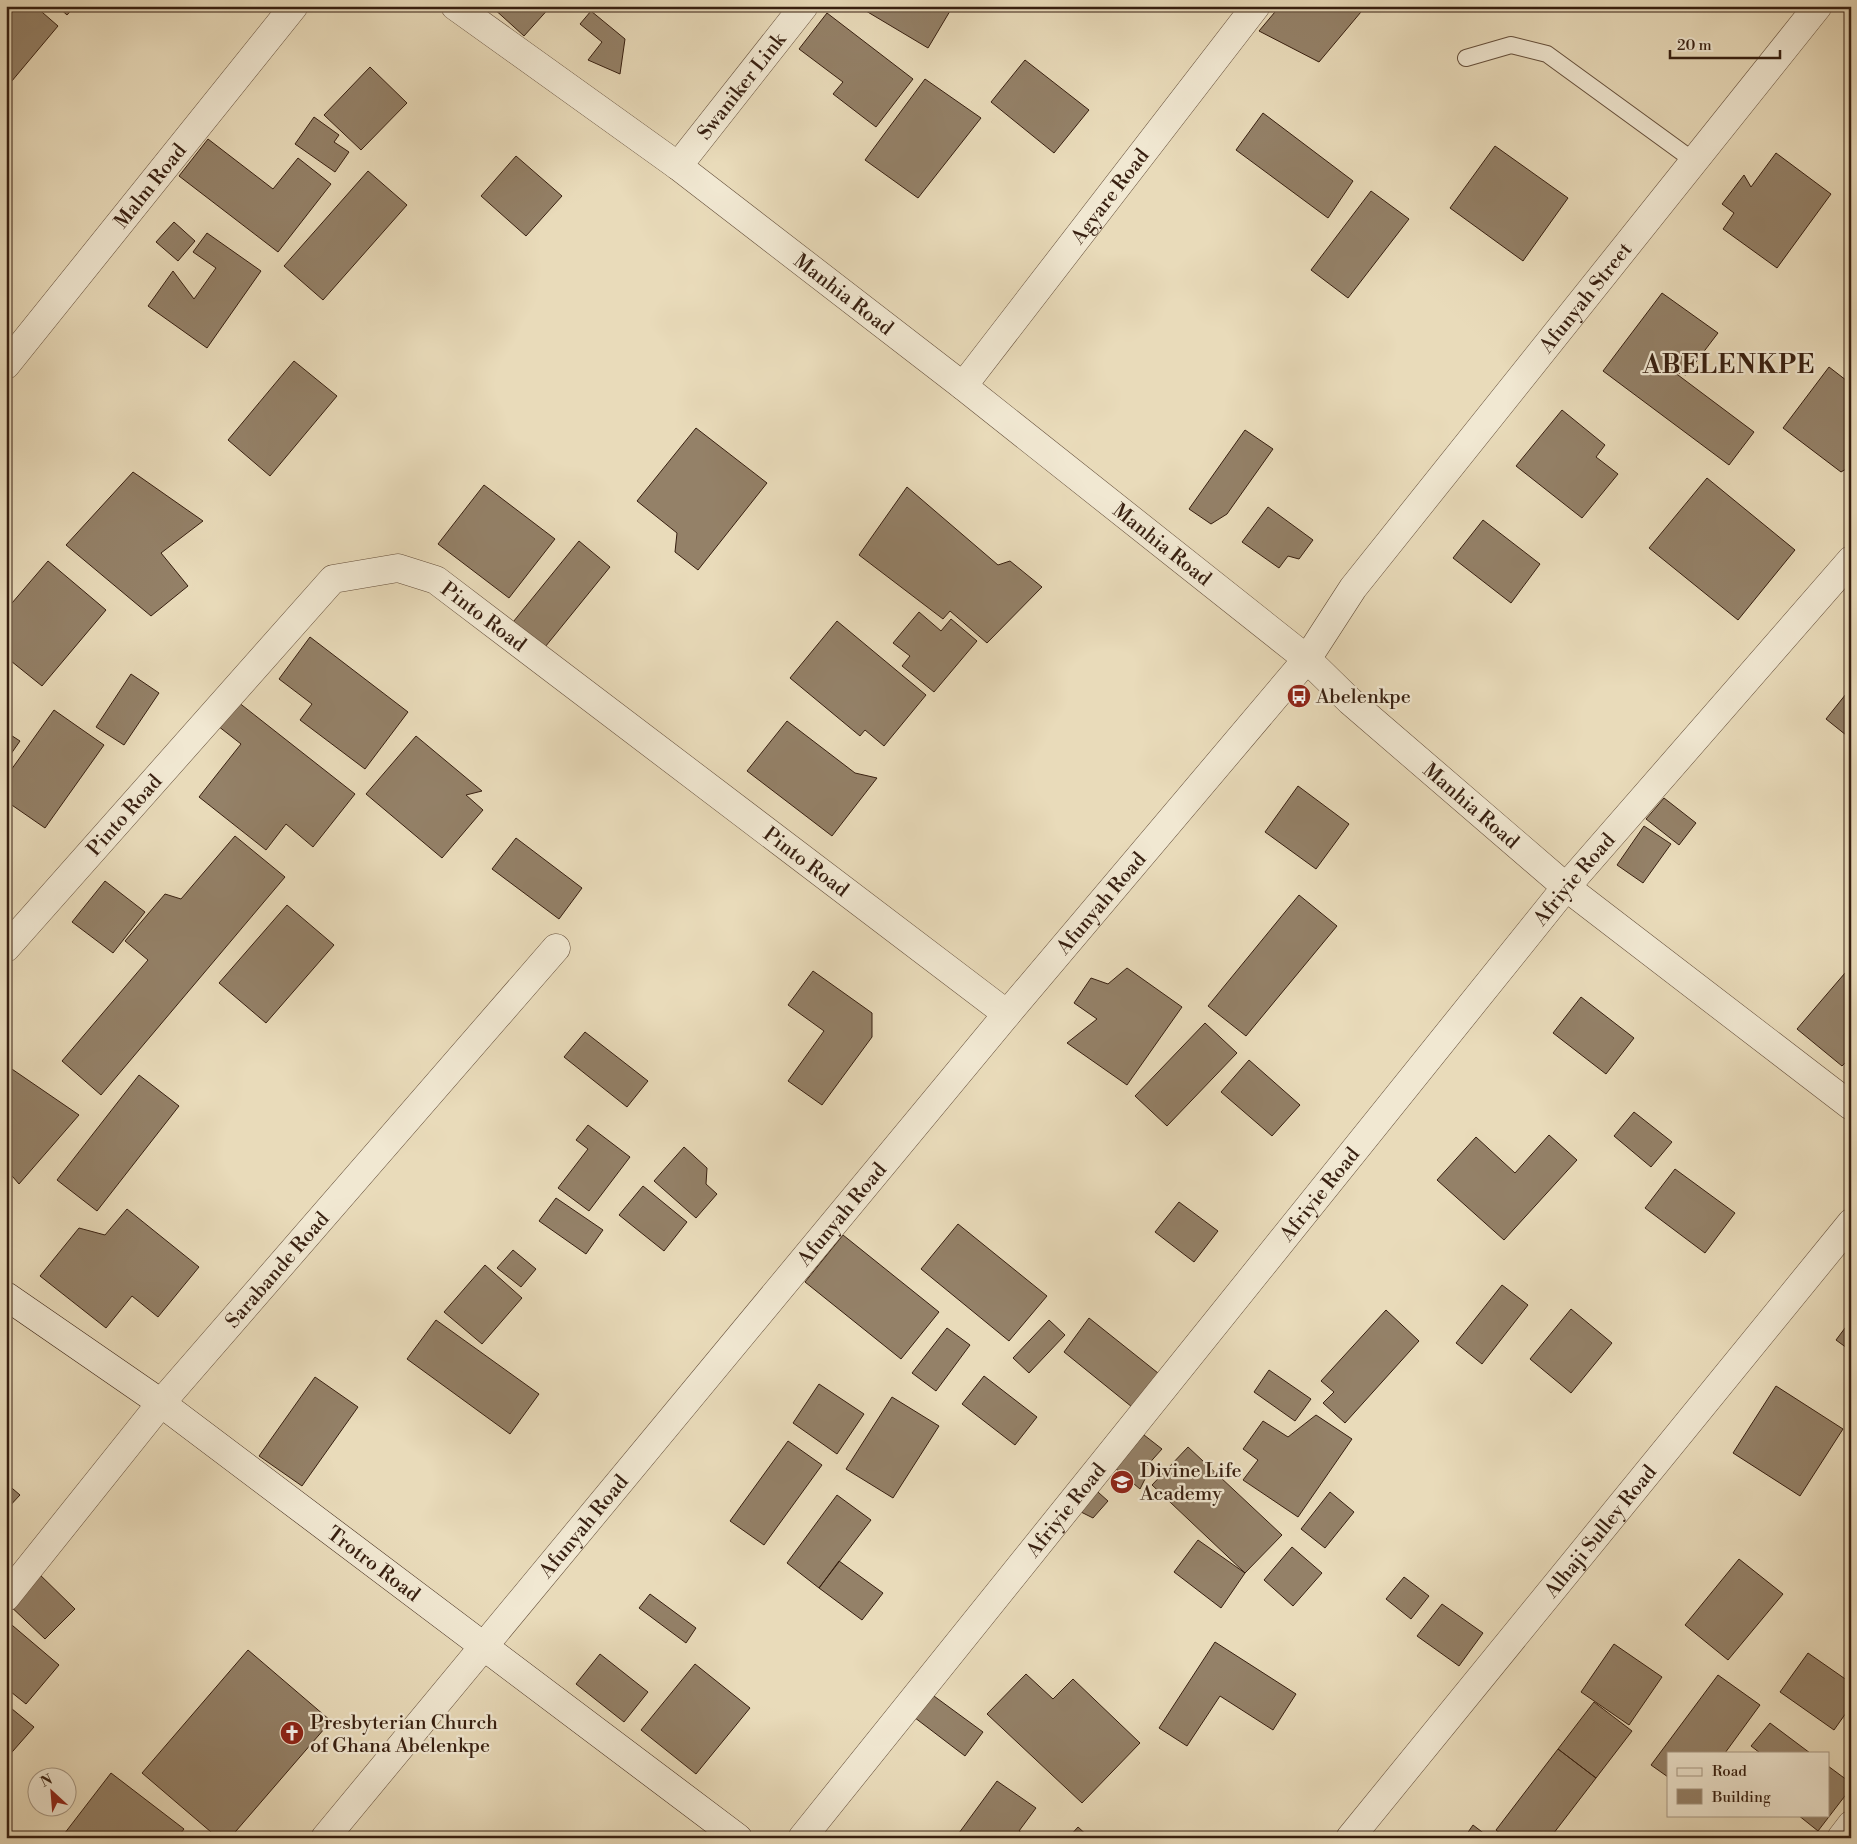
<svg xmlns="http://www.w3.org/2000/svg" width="1857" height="1844" font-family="'Libre Bodoni',serif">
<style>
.building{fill:#948168;stroke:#371f10}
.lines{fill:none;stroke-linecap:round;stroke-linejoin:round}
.lane-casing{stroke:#644e3a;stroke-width:18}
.street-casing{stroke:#644e3a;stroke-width:29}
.secondary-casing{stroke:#371f10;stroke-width:29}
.lane{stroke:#f1e8d2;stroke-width:16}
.street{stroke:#f1e8d2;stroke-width:28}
.secondary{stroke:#f1e8d2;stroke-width:28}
.labels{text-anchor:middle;stroke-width:4.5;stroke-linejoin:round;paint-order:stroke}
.street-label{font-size:20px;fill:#371f10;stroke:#f1e8d2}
.poi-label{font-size:20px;fill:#371f10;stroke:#f1e8d2;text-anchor:start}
.district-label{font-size:25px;font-weight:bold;letter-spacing:1px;fill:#371f10;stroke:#f1e8d2}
</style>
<rect width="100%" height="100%" fill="#e9dbba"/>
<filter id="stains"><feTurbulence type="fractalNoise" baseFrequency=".004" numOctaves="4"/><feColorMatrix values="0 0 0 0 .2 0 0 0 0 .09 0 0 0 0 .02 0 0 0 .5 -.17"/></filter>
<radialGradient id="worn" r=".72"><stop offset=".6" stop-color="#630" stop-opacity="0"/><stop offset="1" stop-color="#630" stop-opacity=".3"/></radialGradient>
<path class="building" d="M14,6H35L58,26L6,88V15Z
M57,6H75L67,15Z
M493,6H551L524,36L492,7Z
M862,6H953L928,48L861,8Z
M1280,6H1366L1319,62L1259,31Z
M591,11L625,39L620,74L588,60L602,42L580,24Z
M827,13L913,79L876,127L833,94L843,82L799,49Z
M1025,60L1089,110L1054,153L991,102Z
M370,67L407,103L361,150L324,115Z
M925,79L981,118L918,198L865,160Z
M1263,113L1353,181L1328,218L1236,150Z
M314,117L339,135L334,142L349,152L335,172L295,144Z
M208,139L273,189L298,158L331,184L278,252L179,176Z
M1495,146L1568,198L1523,261L1450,208Z
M1776,153L1831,194L1777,268L1723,229L1734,213L1722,204L1744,175L1751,187Z
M516,156L562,196L526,236L481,196Z
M368,171L407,205L323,300L284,266Z
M1371,191L1409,219L1348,298L1311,270Z
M174,222L195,241L178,261L156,242Z
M207,233L261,271L207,348L148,306L173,271L194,299L216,268L193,252Z
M1662,293L1718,333L1686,375L1674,372L1754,432L1729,465L1603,371Z
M294,361L337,396L270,476L228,440Z
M1829,367L1851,384V466L1841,472L1783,428Z
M1562,410L1605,445L1596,457L1618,474L1582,518L1516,466Z
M696,428L767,483L698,570L675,552L677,533L637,501Z
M1245,430L1273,449L1227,514L1211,524L1189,509Z
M133,472L203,521L161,553L188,586L151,616L66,545Z
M1707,478L1795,550L1738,620L1649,548Z
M484,485L555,539L509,598L438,544Z
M907,487L998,565L1010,561L1042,587L987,643L950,611L943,619L859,555Z
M1268,507L1313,540L1299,559L1288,556L1279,568L1242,542Z
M1483,520L1540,564L1511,603L1453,558Z
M579,541L610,567L541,652L509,627Z
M48,561L106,610L42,686L6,657V610Z
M919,612L941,631L951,619L977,641L934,692L902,666L910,656L893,643Z
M837,621L926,695L884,746L865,730L860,736L790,678Z
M310,637L408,712L365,769L300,720L312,704L279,679Z
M131,674L159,693L124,745L96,727Z
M1850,689L1851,729L1846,735L1826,719Z
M224,691L355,794L313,847L286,824L266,850L199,797L241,744L204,715Z
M54,710L104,745L45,828L6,801V777Z
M787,721L855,773L877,778L832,836L747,771Z
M6,732L20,741L6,761Z
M416,736L482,791L466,795L483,810L442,858L366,794Z
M1298,786L1349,824L1316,869L1265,832Z
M1664,798L1696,823L1679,845L1646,819Z
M1644,826L1671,844L1643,883L1617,865Z
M235,836L285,877L101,1095L62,1061L148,960L125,941L165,894L181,899Z
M516,838L582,888L559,919L492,869Z
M105,881L145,912L113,953L72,922Z
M1299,895L1337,926L1246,1036L1208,1006Z
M287,905L334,945L266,1023L219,983Z
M1851,966V1057L1842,1066L1797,1029Z
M1127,968L1182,1007L1127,1085L1067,1043L1097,1019L1074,1003L1091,978L1108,984Z
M813,971L872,1013V1037L822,1105L788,1081L824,1031L788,1005Z
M1581,997L1634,1038L1606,1074L1553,1033Z
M1205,1023L1237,1053L1167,1126L1135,1096Z
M585,1032L648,1081L627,1107L564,1057Z
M1249,1060L1300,1105L1272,1136L1221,1092Z
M6,1065L79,1115L19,1184L6,1169Z
M139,1075L179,1106L97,1211L57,1180Z
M1634,1112L1672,1142L1651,1167L1614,1136Z
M588,1125L630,1157L589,1211L558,1188L588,1149L576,1140Z
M1549,1135L1577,1160L1504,1240L1437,1180L1476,1137L1515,1173Z
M684,1147L707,1168L706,1184L717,1194L696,1218L654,1181Z
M1675,1169L1735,1213L1705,1253L1645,1208Z
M643,1186L687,1222L664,1251L619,1215Z
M556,1198L603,1230L586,1254L539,1221Z
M1179,1202L1218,1231L1194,1262L1155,1232Z
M127,1209L199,1267L158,1317L132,1296L106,1328L40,1276L79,1228L105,1235Z
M958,1224L1047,1296L1009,1341L921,1269Z
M843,1235L939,1312L901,1359L805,1282Z
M513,1250L536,1269L521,1287L497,1268Z
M485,1265L522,1298L482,1344L444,1312Z
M1502,1285L1528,1305L1482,1364L1456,1343Z
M1571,1309L1612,1343L1571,1393L1530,1359Z
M1386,1310L1419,1341L1345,1423L1323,1403L1334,1392L1321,1381Z
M1089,1318L1158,1373L1132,1407L1064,1352Z
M436,1320L539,1394L510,1434L407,1359Z
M1049,1320L1065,1335L1029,1373L1013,1358Z
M1851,1320V1351L1836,1340Z
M947,1328L970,1345L936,1391L912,1373Z
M1269,1370L1311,1399L1295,1421L1254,1392Z
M984,1376L1037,1417L1015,1445L962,1404Z
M315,1377L358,1407L302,1486L259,1456Z
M819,1384L864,1414L837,1454L793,1423Z
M1776,1386L1843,1429L1800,1496L1733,1453Z
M892,1397L939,1426L893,1498L846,1469Z
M1316,1415L1352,1439L1298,1517L1243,1480L1258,1460L1243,1449L1263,1421L1288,1437Z
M1144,1435L1162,1449L1145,1468L1146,1477L1140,1489L1115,1468Z
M788,1441L822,1465L764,1545L730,1521Z
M1188,1447L1282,1535L1245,1573L1152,1485Z
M6,1483L20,1495L6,1510Z
M1090,1485L1108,1501L1093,1518L1071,1507Z
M1330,1492L1354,1512L1325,1548L1301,1529Z
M837,1495L871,1520L819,1588L787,1563Z
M1198,1540L1245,1573L1221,1608L1174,1572Z
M1292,1547L1322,1573L1293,1606L1264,1580Z
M1739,1559L1783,1594L1728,1660L1685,1625Z
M839,1561L883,1593L862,1620L819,1588Z
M35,1570L75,1609L45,1639L6,1602Z
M1404,1577L1429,1596L1411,1619L1386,1599Z
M650,1594L696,1628L686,1643L639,1608Z
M1442,1604L1483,1633L1459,1666L1417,1636Z
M6,1620L59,1665L26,1704L6,1688Z
M1215,1642L1296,1694L1273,1730L1220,1696L1187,1746L1159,1728Z
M1614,1644L1662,1677L1629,1725L1581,1692Z
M248,1650L331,1721L230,1838H218L142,1773Z
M1808,1653L1851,1683V1706L1834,1730L1780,1692Z
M600,1654L648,1692L624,1722L576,1684Z
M695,1664L750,1708L696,1774L641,1730Z
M1026,1674L1053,1699L1073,1679L1140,1743L1082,1803L987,1714Z
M1718,1675L1760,1705L1725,1753H1668V1777L1651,1765Z
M923,1688L983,1732L965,1756L906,1711Z
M1594,1702L1632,1731L1596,1778L1558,1749Z
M6,1704L34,1727L6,1759Z
M1770,1723L1810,1753H1760L1751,1746Z
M1558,1749L1596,1778L1550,1838H1506L1496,1830Z
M1828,1766L1851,1783V1788L1818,1831L1798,1815H1828Z
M111,1773L184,1829L177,1838H61Z
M997,1781L1036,1808L1019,1831L1029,1838H965L959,1833Z
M1473,1825L1490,1838H1464Z
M1078,1827L1090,1838H1068Z"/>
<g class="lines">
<g class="lane-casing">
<path id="lane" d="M1466,58L1511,45L1547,54L1694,161"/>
</g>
<g class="street-casing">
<g id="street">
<path id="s1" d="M455,6L678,166L963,386L1307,659L1350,701L1566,887L1851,1106"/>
<path id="s2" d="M678,166L804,6"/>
<path id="s3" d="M6,365L294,6"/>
<path id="s4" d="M963,386L1256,6"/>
<path id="s5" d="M6,948L333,579L398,568L436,580L1007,1014"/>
<path id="s6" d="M6,1597L161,1403L556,948"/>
<path id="s7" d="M325,1838L1007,1014L1307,659L1353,588L1818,6"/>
<path id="s8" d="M802,1838L1566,887L1851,560"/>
<path id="s9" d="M1350,1838L1851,1223"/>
<path d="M1841,1838L1851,1825"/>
</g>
</g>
<g class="secondary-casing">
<g id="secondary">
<path id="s10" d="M6,1296L161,1403L738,1838"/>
</g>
</g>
<use href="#lane" class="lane"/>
<use href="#street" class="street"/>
<use href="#secondary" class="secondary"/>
</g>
<defs>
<g id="bus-disc" transform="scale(1.25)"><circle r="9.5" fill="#8f2418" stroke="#f1e8d2"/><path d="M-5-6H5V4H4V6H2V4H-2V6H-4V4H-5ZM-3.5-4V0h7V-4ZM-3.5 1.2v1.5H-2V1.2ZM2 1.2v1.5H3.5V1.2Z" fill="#fff"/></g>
<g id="school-disc" transform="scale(1.25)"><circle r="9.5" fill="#8f2418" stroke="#f1e8d2"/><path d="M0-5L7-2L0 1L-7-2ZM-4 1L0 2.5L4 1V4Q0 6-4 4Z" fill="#fff"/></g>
<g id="church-disc" transform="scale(1.25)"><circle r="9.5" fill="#8f2418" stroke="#f1e8d2"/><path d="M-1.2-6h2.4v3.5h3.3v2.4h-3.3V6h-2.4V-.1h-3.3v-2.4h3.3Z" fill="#fff"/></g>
</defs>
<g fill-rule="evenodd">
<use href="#bus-disc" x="1299" y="696"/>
<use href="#school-disc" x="1122" y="1482"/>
<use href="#church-disc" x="292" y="1733"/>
</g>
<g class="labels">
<g class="street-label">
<text dy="7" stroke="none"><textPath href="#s2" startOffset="102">Swaniker Link</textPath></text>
<text dy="7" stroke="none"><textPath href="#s3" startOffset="230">Malm Road</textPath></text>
<text dy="7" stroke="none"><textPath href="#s4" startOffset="240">Agyare Road</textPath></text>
<text dy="7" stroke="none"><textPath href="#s1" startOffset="484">Manhia Road</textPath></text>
<text dy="7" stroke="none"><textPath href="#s7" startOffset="1991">Afunyah Street</textPath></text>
<text dy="7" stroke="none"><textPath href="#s1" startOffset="889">Manhia Road</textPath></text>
<text dy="7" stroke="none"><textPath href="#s5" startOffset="659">Pinto Road</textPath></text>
<text dy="7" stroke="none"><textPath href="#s1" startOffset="1294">Manhia Road</textPath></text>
<text dy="7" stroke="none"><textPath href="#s5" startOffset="178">Pinto Road</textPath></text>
<text dy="7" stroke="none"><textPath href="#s5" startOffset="1064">Pinto Road</textPath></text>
<text dy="7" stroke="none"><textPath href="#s8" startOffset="1231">Afriyie Road</textPath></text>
<text dy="7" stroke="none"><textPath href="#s7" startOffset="1215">Afunyah Road</textPath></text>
<text dy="7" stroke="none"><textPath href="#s8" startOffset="826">Afriyie Road</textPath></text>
<text dy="7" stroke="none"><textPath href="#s7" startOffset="810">Afunyah Road</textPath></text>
<text dy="7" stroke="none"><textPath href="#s6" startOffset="425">Sarabande Road</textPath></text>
<text dy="7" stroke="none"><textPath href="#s8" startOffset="421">Afriyie Road</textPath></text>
<text dy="7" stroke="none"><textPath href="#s7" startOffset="405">Afunyah Road</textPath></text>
<text dy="7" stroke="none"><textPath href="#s9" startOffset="396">Alhaji Sulley Road</textPath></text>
<text dy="7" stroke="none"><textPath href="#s10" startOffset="455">Trotro Road</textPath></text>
</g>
<g class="poi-label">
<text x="1316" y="703">Abelenkpe</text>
<text x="1140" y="1477">Divine Life<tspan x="1140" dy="23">Academy</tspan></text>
<text x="310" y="1729">Presbyterian Church<tspan x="310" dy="23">of Ghana Abelenkpe</tspan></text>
</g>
<g class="district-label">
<text x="1729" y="373">ABELENKPE</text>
</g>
</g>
<rect width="1857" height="1844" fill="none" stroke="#e9dbba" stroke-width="25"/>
<rect x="8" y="8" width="1842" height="1829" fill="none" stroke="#371f10" stroke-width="2.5"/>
<rect x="12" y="12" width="1832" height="1819" fill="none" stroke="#371f10"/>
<rect x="1667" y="1752" width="162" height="65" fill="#f1e8d2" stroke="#a79884"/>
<rect x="1677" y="1768" width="25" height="8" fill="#f1e8d2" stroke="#a79884"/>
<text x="1712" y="1776" font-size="15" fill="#371f10">Road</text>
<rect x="1677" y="1789" width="25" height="15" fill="#948168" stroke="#a79884"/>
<text x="1712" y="1802" font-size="15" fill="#371f10">Building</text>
<g transform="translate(52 1792) rotate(334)"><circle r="24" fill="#f1e8d2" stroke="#a79884"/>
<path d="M0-4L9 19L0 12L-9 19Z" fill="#8f2418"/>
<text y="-8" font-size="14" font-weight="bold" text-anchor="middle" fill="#371f10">N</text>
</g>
<path d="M1670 50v8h110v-8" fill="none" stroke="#371f10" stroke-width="2.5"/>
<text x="1677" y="50" font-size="15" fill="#371f10" stroke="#f1e8d2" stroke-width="4" paint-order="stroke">20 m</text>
<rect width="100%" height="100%" filter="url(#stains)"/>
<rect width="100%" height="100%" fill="url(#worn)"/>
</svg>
